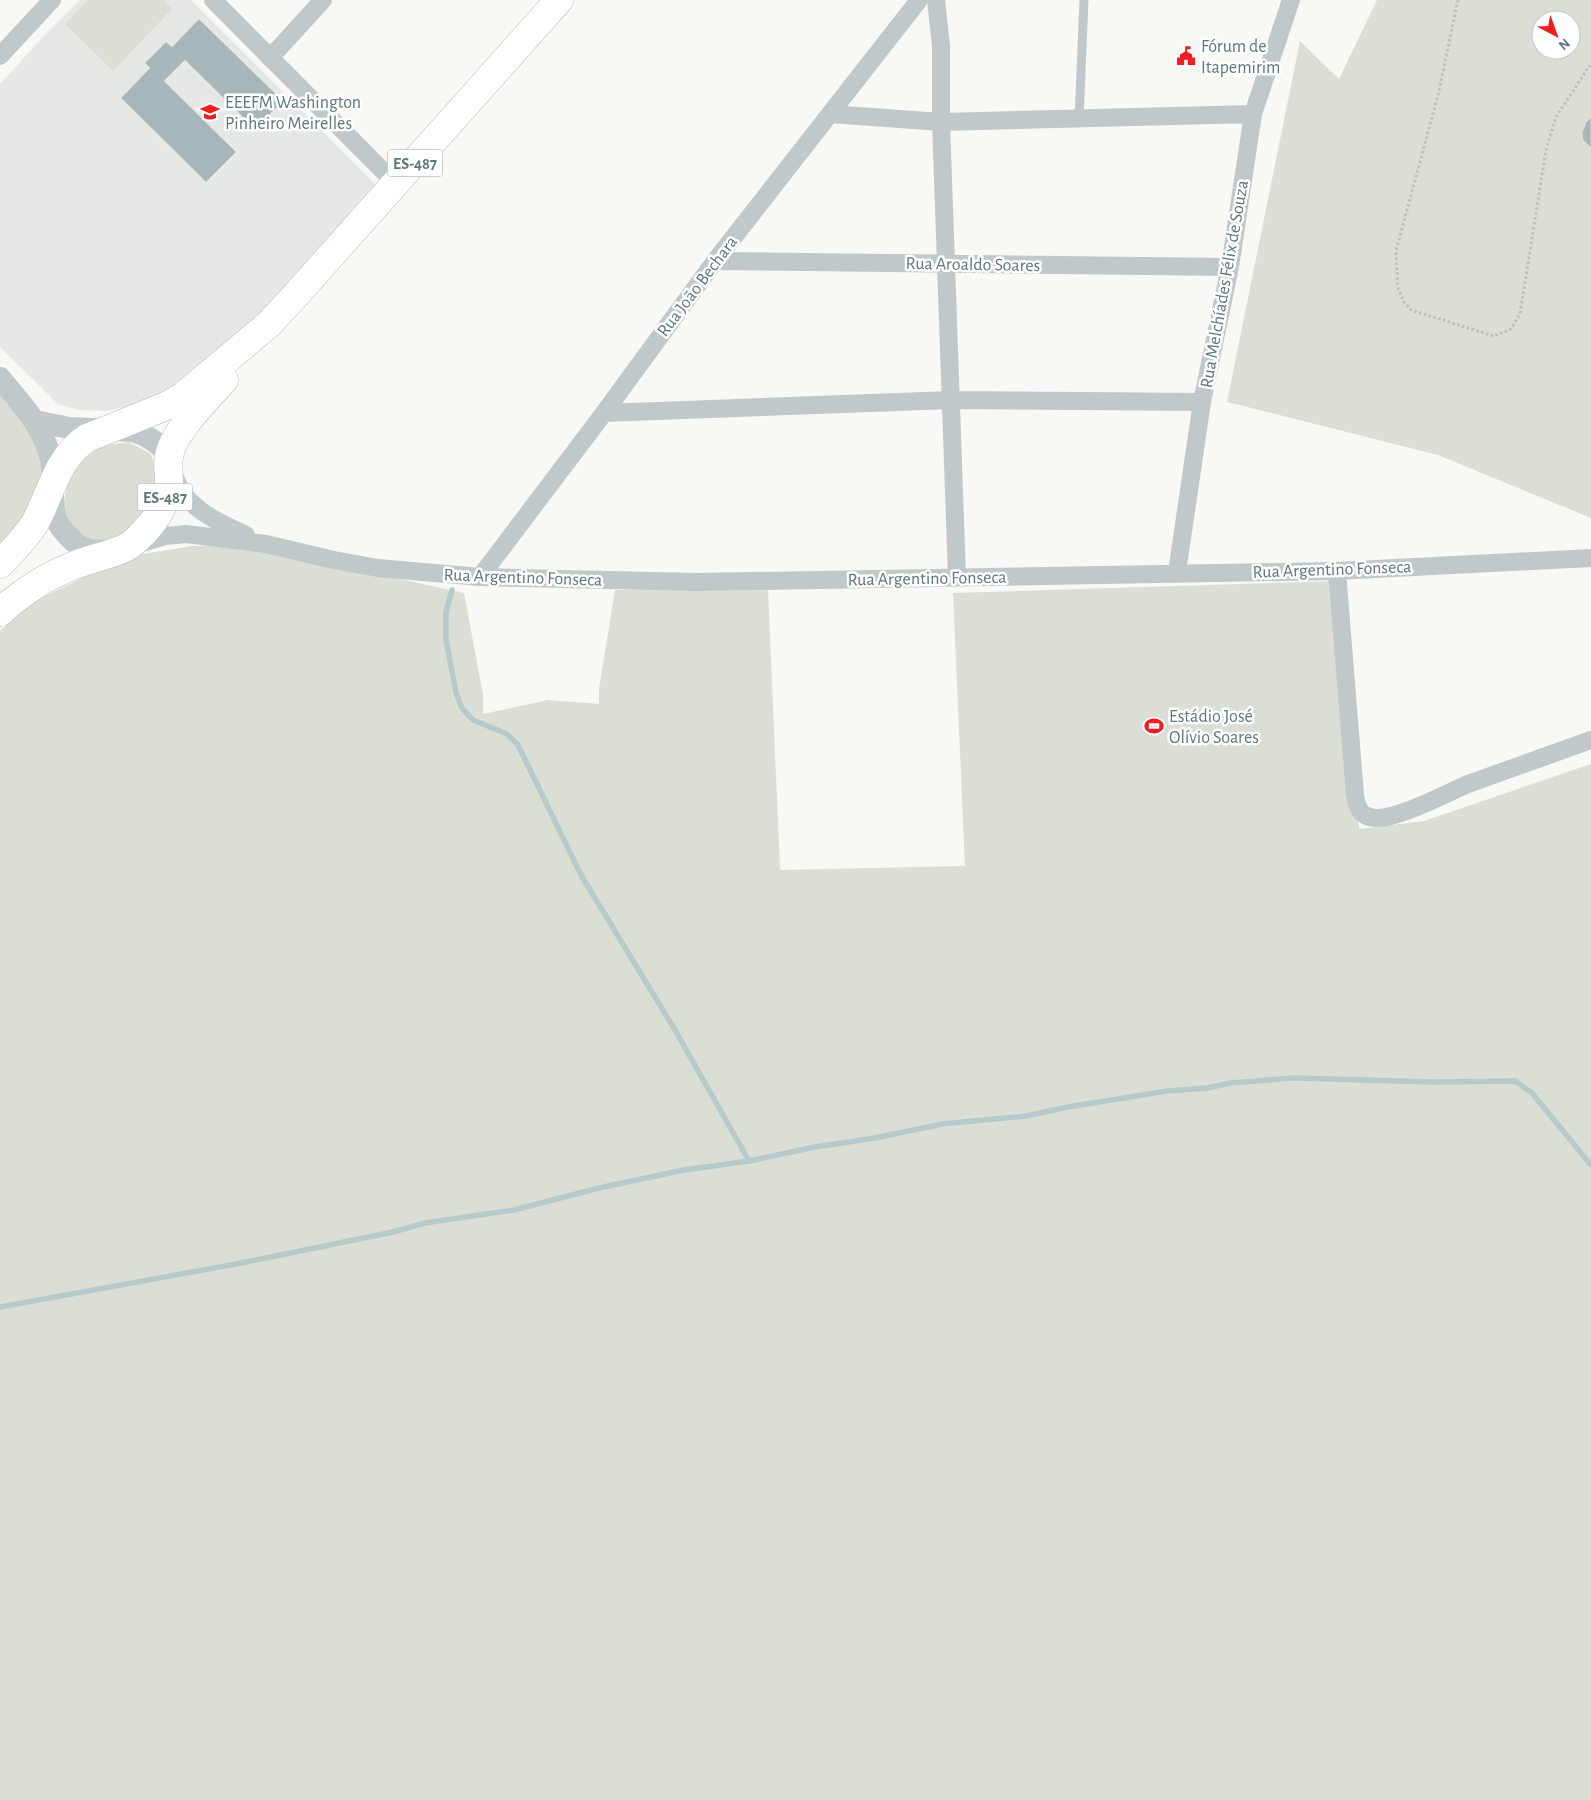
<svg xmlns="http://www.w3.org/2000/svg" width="1591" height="1800" font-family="'Alegreya Sans',sans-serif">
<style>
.built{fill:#e6e8e6}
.green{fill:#daded4;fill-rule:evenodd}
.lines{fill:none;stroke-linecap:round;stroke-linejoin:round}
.stream{stroke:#b7cacb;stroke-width:5.5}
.building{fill:#a7b6b8;stroke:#dad9d8}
.primary-casing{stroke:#b2bbbd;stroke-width:29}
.path{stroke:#bbc0c2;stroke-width:3;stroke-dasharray:2.5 2.5;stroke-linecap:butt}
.service{stroke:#c1c8ca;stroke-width:9}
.minor{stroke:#c1c8ca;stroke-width:18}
.tertiary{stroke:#c1c8ca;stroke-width:22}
.primary{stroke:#fff;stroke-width:28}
.labels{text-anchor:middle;stroke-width:5;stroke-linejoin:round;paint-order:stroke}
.shield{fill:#fff;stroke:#8ea0a4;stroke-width:1}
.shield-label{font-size:16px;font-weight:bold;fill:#5d777d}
.poi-label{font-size:18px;fill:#5d777d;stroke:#fff;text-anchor:start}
.street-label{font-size:18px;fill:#5d777d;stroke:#fff}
</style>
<rect width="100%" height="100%" fill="#f8f8f5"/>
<path class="built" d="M80,0H191L377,186L211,368L162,398L107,411L78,410L58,404L0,347V84L42,38Z"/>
<path class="green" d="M88,0H163L172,9L113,71L65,24Z
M1377,0H1591V518L1438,455L1227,402L1300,41L1339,79ZM1541,20H1571V50H1541Z
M0,395L36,437L49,480L0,551Z
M128,442L150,453L159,471L156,492L130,533L114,540L92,542L74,536C70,526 65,516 64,506C64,482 79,457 102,447C109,443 120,444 128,442Z
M246,545L464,593L483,695V714L548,700L599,704V689L615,590L768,589L780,870L965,866L953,593L1337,581L1359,829L1424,821L1591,764V1800H0V631L31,603L125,557L192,546Z"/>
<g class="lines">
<path class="stream" d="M452,590L446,612V640L456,693L462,708L473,720L507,734L518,745L581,875L675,1030L749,1161
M0,1307L236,1264L393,1232L425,1223L514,1210L599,1188L684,1170L749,1161L815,1147L875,1138L942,1124L1026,1116L1068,1107L1167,1091L1207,1088L1231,1083L1293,1078L1436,1082L1515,1081L1532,1093L1591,1165"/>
</g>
<path class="building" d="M199,19L283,101L255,129L185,60L164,81L236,152L206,182L121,98L150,68L145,63L166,42L172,47Z
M1591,118V148L1583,140L1582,133L1586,122Z"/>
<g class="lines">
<g class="primary-casing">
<path id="primary" d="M0,564C12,551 26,538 35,523C51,493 57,458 87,438L166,406L182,397L269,324L294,297L559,0
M0,612C21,593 43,578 70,567C88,559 109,556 127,547C133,544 139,537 144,532C157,519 167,501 169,482C169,474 167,464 169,456C173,432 208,398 224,380"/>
</g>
<path class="path" d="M1458,0L1438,95L1396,251L1398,288L1404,302L1411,310L1494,336L1511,329L1520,314L1546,150L1556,117L1590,65"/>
<path class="service" d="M1079,119L1084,0"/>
<path class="minor" d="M213,0L395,183
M936,0L941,46V122L957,577
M0,56L52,0
M270,58L323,0
M831,114L941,122L1253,114
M715,261L1230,267
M604,413L951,400L1202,402
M173,470C181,506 215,521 246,535
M134,545L165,536L186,534L266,544L334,560L378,568L480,577L697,582L1337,571L1591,558
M1337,571L1355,795C1357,808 1361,817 1375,818C1396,820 1447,793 1468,784C1509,769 1550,755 1591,740
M1177,572L1202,402L1230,267L1253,114L1291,0
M480,577L604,413L715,261L919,0"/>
<path class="tertiary" d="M0,378C17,399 36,418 46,444C49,451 51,458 52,466C55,483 50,502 56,519C59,527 66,534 72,540C84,551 95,552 111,550
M35,421L69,428L133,431C149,436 158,443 169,455"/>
<use href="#primary" class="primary"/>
</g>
<defs>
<g id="civic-bare" transform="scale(1.5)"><path d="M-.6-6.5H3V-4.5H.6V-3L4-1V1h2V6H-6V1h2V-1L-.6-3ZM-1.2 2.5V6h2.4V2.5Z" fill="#f11d20" stroke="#fff" stroke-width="2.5" paint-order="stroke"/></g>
<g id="school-bare" transform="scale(1.5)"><path d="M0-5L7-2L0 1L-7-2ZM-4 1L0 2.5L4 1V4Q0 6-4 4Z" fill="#f11d20" stroke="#fff" stroke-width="2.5" paint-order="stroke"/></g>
<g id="stadium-bare" transform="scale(1.5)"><path d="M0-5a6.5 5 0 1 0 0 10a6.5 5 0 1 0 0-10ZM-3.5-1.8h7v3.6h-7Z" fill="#f11d20" stroke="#fff" stroke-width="2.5" paint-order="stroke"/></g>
</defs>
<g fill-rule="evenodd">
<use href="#civic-bare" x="1186" y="56"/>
<use href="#school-bare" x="210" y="112"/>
<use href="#stadium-bare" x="1154" y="726"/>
</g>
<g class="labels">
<g class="shield">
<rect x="387.5" y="149.5" width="55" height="27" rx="4"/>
<rect x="137.5" y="483.5" width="55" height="27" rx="4"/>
</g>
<g class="shield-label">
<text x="415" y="169">ES-487</text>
<text x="165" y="503">ES-487</text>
</g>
<g class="poi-label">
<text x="1201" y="52">Fórum de<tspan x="1201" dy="21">Itapemirim</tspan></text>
<text x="225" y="108">EEEFM Washington<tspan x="225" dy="21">Pinheiro Meirelles</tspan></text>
<text x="1169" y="722">Estádio José<tspan x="1169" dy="21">Olívio Soares</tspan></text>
</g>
<g class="street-label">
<text transform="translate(973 264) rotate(1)" y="6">Rua Aroaldo Soares</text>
<text transform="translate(1224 284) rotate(-80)" y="6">Rua Melchíades Félix de Souza</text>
<text transform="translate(697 286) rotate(-53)" y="6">Rua João Bechara</text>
<text transform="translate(1332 569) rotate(-2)" y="6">Rua Argentino Fonseca</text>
<text transform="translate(523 577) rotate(2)" y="6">Rua Argentino Fonseca</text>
<text transform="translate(927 578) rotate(-1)" y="6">Rua Argentino Fonseca</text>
</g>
</g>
<g transform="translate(1556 35) rotate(139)"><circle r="24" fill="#ffffff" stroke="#bec9cb"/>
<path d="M0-4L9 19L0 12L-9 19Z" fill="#f11d20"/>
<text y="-8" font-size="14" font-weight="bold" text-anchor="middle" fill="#5d777d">N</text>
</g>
</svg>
